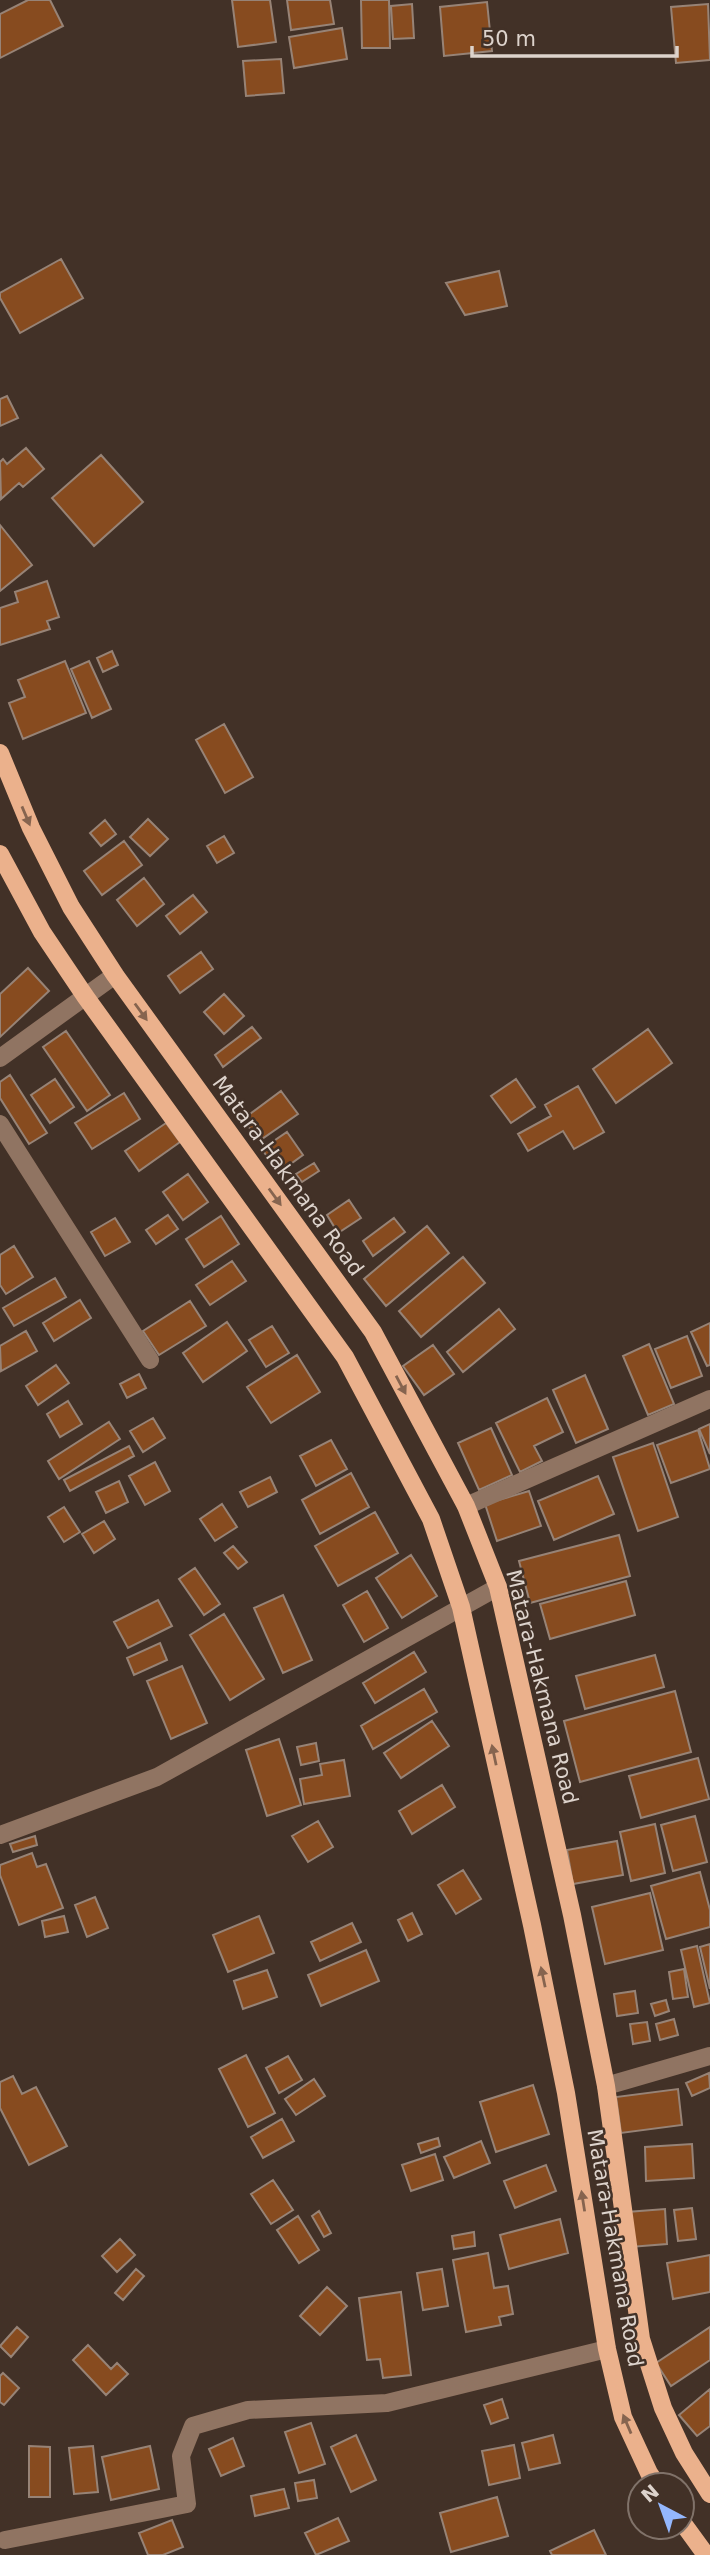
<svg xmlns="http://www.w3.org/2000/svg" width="710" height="2555" font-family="'DejaVu Sans',sans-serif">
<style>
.building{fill:#874b1f;stroke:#978376;stroke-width:2}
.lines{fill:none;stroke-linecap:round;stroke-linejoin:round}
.minor{stroke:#907462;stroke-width:18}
.major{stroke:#ebb18c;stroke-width:18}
.oneway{fill:#86644f}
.labels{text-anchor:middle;stroke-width:5;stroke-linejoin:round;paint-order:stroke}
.street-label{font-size:21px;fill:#ddd3cc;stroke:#423127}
</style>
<rect width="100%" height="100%" fill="#423127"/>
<path class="building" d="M28,0H50L63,26L0,58V14Z
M232,0H270L276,42L238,47Z
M287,0H330L334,24L291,30Z
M361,0H389L390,48H362Z
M487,2L492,51L444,56L440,7Z
M412,4L414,38L393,39L391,6Z
M708,4L710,60L676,63L671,7Z
M342,28L347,59L294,68L289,37Z
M281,59L284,93L246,96L243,61Z
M61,259L83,298L20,333L0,298V293Z
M499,271L507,306L465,315L446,283Z
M7,396L18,418L0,426V399Z
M26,448L44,469L23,487L19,483L1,499L0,462L3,459L7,464Z
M101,455L143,502L94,546L52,498Z
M0,525L32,565L0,591Z
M47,581L59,617L47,621L50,629L0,645V608L18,602L15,592Z
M112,651L118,665L103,672L97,658Z
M65,661L86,713L23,739L9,703L25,697L18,680Z
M89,661L111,709L92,718L71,669Z
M224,724L253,777L225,793L196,740Z
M148,819L168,839L150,856L130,837Z
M105,820L116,834L101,846L90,833Z
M224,836L234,853L217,863L207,846Z
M124,841L142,865L102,895L84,871Z
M144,878L164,904L137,926L117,900Z
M193,895L207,912L180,934L166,916Z
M201,952L213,969L180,993L168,976Z
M28,968L49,991L0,1037V994Z
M224,994L244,1016L224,1034L204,1012Z
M252,1027L261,1038L223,1067L215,1055Z
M648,1029L672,1063L616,1103L593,1069Z
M66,1031L110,1095L87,1111L43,1047Z
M10,1075L47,1133L29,1144L0,1098V1082Z
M55,1079L74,1107L50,1123L31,1095Z
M516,1079L535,1107L511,1123L491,1096Z
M578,1086L604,1132L574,1149L563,1131L528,1151L518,1134L551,1116L545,1105Z
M281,1091L298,1114L259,1141L243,1119Z
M124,1093L140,1119L92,1149L75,1123Z
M166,1123L180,1142L139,1171L125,1151Z
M287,1132L303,1155L278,1173L262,1149Z
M314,1163L319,1171L302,1182L296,1174Z
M188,1174L208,1202L183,1220L163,1192Z
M349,1200L361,1218L338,1233L327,1215Z
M168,1215L178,1229L156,1244L146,1230Z
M221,1216L239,1244L204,1267L186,1239Z
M115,1218L130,1242L105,1256L91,1232Z
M394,1218L405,1232L373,1256L363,1241Z
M427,1226L449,1253L386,1306L364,1279Z
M14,1246L33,1277L6,1294L0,1285V1255Z
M463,1257L485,1283L421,1337L399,1311Z
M232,1261L246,1281L210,1305L196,1285Z
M55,1278L66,1297L14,1326L3,1308Z
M80,1300L91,1318L54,1341L43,1323Z
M190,1301L206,1326L159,1355L143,1331Z
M499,1309L515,1329L463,1372L447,1352Z
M227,1322L247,1351L203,1382L183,1353Z
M710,1323V1365L707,1366L691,1332Z
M272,1326L289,1353L266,1367L249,1340Z
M26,1331L37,1351L1,1371L0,1346Z
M687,1336L702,1376L671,1388L655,1349Z
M649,1344L674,1404L648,1415L623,1356Z
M433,1345L454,1374L424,1395L403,1366Z
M297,1355L320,1392L271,1423L247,1387Z
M56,1365L69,1383L38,1405L26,1386Z
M139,1374L146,1388L127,1398L120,1384Z
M585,1375L608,1429L576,1443L553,1390Z
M547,1398L563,1432L534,1446L542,1461L520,1472L496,1423Z
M68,1401L82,1424L60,1437L47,1414Z
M153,1418L165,1438L143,1452L130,1431Z
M109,1422L120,1439L59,1479L48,1461Z
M710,1424V1454L699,1429Z
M491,1428L512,1475L479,1490L458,1443Z
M698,1430L710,1469L671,1483L657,1445Z
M331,1440L347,1469L316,1486L300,1456Z
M653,1443L678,1517L638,1531L613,1457Z
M129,1446L134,1456L70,1491L64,1480Z
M155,1462L170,1491L145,1505L129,1476Z
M351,1473L369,1507L320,1534L302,1500Z
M598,1476L614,1514L554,1540L538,1501Z
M270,1477L277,1492L248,1507L240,1492Z
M119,1481L128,1502L106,1513L96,1492Z
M529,1491L541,1526L497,1541L485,1504Z
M222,1504L237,1527L215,1541L200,1519Z
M64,1507L80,1532L64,1542L48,1517Z
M375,1512L398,1553L338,1586L315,1546Z
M104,1521L115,1539L94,1553L82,1534Z
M619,1535L630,1576L530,1603L519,1561Z
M233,1546L247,1562L238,1569L224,1553Z
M411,1555L437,1596L402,1618L376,1578Z
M195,1568L220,1604L204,1615L179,1579Z
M626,1581L635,1615L550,1639L540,1604Z
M367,1591L388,1628L364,1642L343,1605Z
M283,1595L312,1660L283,1673L254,1608Z
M158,1600L172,1626L128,1648L114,1622Z
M224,1614L264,1679L230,1700L190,1635Z
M160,1643L167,1660L134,1675L127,1658Z
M414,1652L426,1672L375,1703L363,1683Z
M655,1655L664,1687L585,1709L576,1676Z
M182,1666L207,1723L171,1739L147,1681Z
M424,1689L437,1712L373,1749L361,1726Z
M675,1691L691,1752L580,1782L564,1721Z
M432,1721L449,1746L401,1778L384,1753Z
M279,1739L301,1805L267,1816L246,1750Z
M316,1743L319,1761L301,1765L297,1747Z
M698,1758L709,1799L641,1818L629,1776Z
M344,1760L350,1796L304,1804L300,1779L322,1775L320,1764Z
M442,1785L455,1807L412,1834L399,1811Z
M695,1816L707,1862L673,1871L661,1825Z
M318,1821L333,1847L308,1862L292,1836Z
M655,1824L665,1873L631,1881L620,1832Z
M35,1836L37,1845L13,1852L10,1844Z
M617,1841L623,1875L573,1884L567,1850Z
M32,1853L37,1867L46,1864L63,1908L19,1925L0,1875V1865Z
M463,1870L481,1899L456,1914L438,1885Z
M700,1872L710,1910V1927L666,1939L651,1886Z
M650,1893L663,1950L605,1964L592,1907Z
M95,1897L108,1928L87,1937L75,1905Z
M412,1913L422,1934L408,1941L398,1920Z
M64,1916L68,1932L45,1937L42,1921Z
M259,1916L274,1953L228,1972L213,1935Z
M352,1923L361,1942L320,1961L311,1942Z
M710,1944V1989L700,1947Z
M697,1946L710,2003L694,2007L681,1950Z
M366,1950L379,1981L321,2006L308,1975Z
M684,1969L688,1997L673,1999L669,1972Z
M267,1970L277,1997L243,2009L234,1981Z
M635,1991L638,2013L617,2016L614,1994Z
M666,2000L669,2011L655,2016L651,2004Z
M674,2019L678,2035L660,2040L656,2024Z
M647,2022L650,2041L633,2044L630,2024Z
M246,2055L275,2113L248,2127L219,2069Z
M288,2056L302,2080L279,2093L266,2068Z
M709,2073L710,2088L692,2096L686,2083Z
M13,2076L22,2094L36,2087L67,2146L29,2165L0,2108V2082Z
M314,2079L325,2096L296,2115L285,2099Z
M533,2085L549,2134L496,2152L480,2102Z
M678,2089L682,2125L621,2133L616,2097Z
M282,2119L294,2141L263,2158L251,2137Z
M438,2138L440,2146L421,2153L418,2144Z
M481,2141L490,2163L454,2178L444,2157Z
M692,2144L694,2178L646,2181L645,2147Z
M435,2154L443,2180L411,2191L402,2165Z
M546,2165L556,2191L515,2208L504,2181Z
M273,2180L293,2210L271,2224L251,2194Z
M692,2208L696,2239L678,2241L674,2210Z
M665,2209L667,2244L630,2247L627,2212Z
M319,2211L331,2233L324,2237L312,2216Z
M298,2216L319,2250L299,2263L277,2230Z
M560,2219L568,2253L509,2269L500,2235Z
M474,2232L475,2246L454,2249L452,2236Z
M120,2239L135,2255L117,2272L102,2256Z
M488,2253L494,2288L508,2286L513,2314L499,2317L501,2325L466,2332L453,2260Z
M710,2255V2292L673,2299L667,2263Z
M136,2269L144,2276L123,2300L115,2293Z
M442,2269L448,2306L423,2310L417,2273Z
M327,2287L347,2306L320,2335L300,2316Z
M401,2292L411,2375L383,2378L380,2359L367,2360L359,2298Z
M17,2327L28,2337L11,2357L0,2346Z
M710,2327V2360L671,2386L656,2363Z
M88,2345L111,2369L117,2363L128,2374L106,2395L73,2360Z
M3,2373L19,2388L4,2405L0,2402V2376Z
M710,2389V2426L697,2436L679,2415Z
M502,2399L508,2418L491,2424L484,2405Z
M311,2423L325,2464L299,2473L285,2432Z
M356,2435L376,2480L351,2492L331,2447Z
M553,2435L560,2463L529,2470L522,2443Z
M233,2438L244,2466L221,2476L209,2449Z
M514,2445L520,2478L489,2485L482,2451Z
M29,2446L50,2447V2497H29Z
M93,2446L98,2492L74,2494L69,2448Z
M150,2446L159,2489L111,2500L102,2457Z
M314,2480L317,2498L298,2501L295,2483Z
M284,2489L289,2508L255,2516L251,2496Z
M497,2497L508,2536L451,2552L440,2513Z
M338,2518L349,2541L316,2555L305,2533Z
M172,2520L183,2547L163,2555H148L139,2533Z
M594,2530L606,2555H552L550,2551Z"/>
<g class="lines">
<path class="minor" d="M0,1058L115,975
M0,1124L150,1360
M466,1506L710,1399
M0,1835L157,1777L498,1587
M606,2086L710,2056
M5,2540L187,2504L181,2456L193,2426L248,2410L387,2403L607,2349"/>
<path class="major" d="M0,753L31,828L71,907L115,975L373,1332L466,1506L498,1587L572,1915L606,2086L641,2339L663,2408L684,2453L710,2494
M0,854L42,932L85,996L345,1357L431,1519L461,1607L532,1925L566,2093L607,2349L623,2417L649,2473L657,2485
M682,2522L706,2555"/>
</g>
<defs><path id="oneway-solid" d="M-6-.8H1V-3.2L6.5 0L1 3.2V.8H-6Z" transform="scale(1.75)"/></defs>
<g class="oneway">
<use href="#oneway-solid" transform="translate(26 816) rotate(67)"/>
<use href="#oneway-solid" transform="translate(141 1012) rotate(54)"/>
<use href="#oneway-solid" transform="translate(275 1197) rotate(54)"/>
<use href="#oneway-solid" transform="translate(401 1385) rotate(62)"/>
<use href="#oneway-solid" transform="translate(494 1755) rotate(-102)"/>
<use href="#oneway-solid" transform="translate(543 1977) rotate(-102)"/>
<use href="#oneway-solid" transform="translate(583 2201) rotate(-99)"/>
<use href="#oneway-solid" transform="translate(627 2424) rotate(-113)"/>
</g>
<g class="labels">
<g class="street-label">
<text transform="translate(288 1176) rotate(54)" y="7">Matara-Hakmana Road</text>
<text transform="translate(542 1687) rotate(76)" y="7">Matara-Hakmana Road</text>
<text transform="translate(615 2248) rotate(80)" y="7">Matara-Hakmana Road</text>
</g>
</g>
<g transform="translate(661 2506) rotate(319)"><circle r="33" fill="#423127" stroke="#807269" stroke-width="2"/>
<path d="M0-5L12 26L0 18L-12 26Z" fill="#94b7fd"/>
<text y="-10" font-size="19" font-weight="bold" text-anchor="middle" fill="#ddd3cc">N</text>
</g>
<path d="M472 46v10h205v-10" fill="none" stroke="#ddd3cc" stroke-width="3.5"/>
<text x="482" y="46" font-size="21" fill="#ddd3cc" stroke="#423127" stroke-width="5" paint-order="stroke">50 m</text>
</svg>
